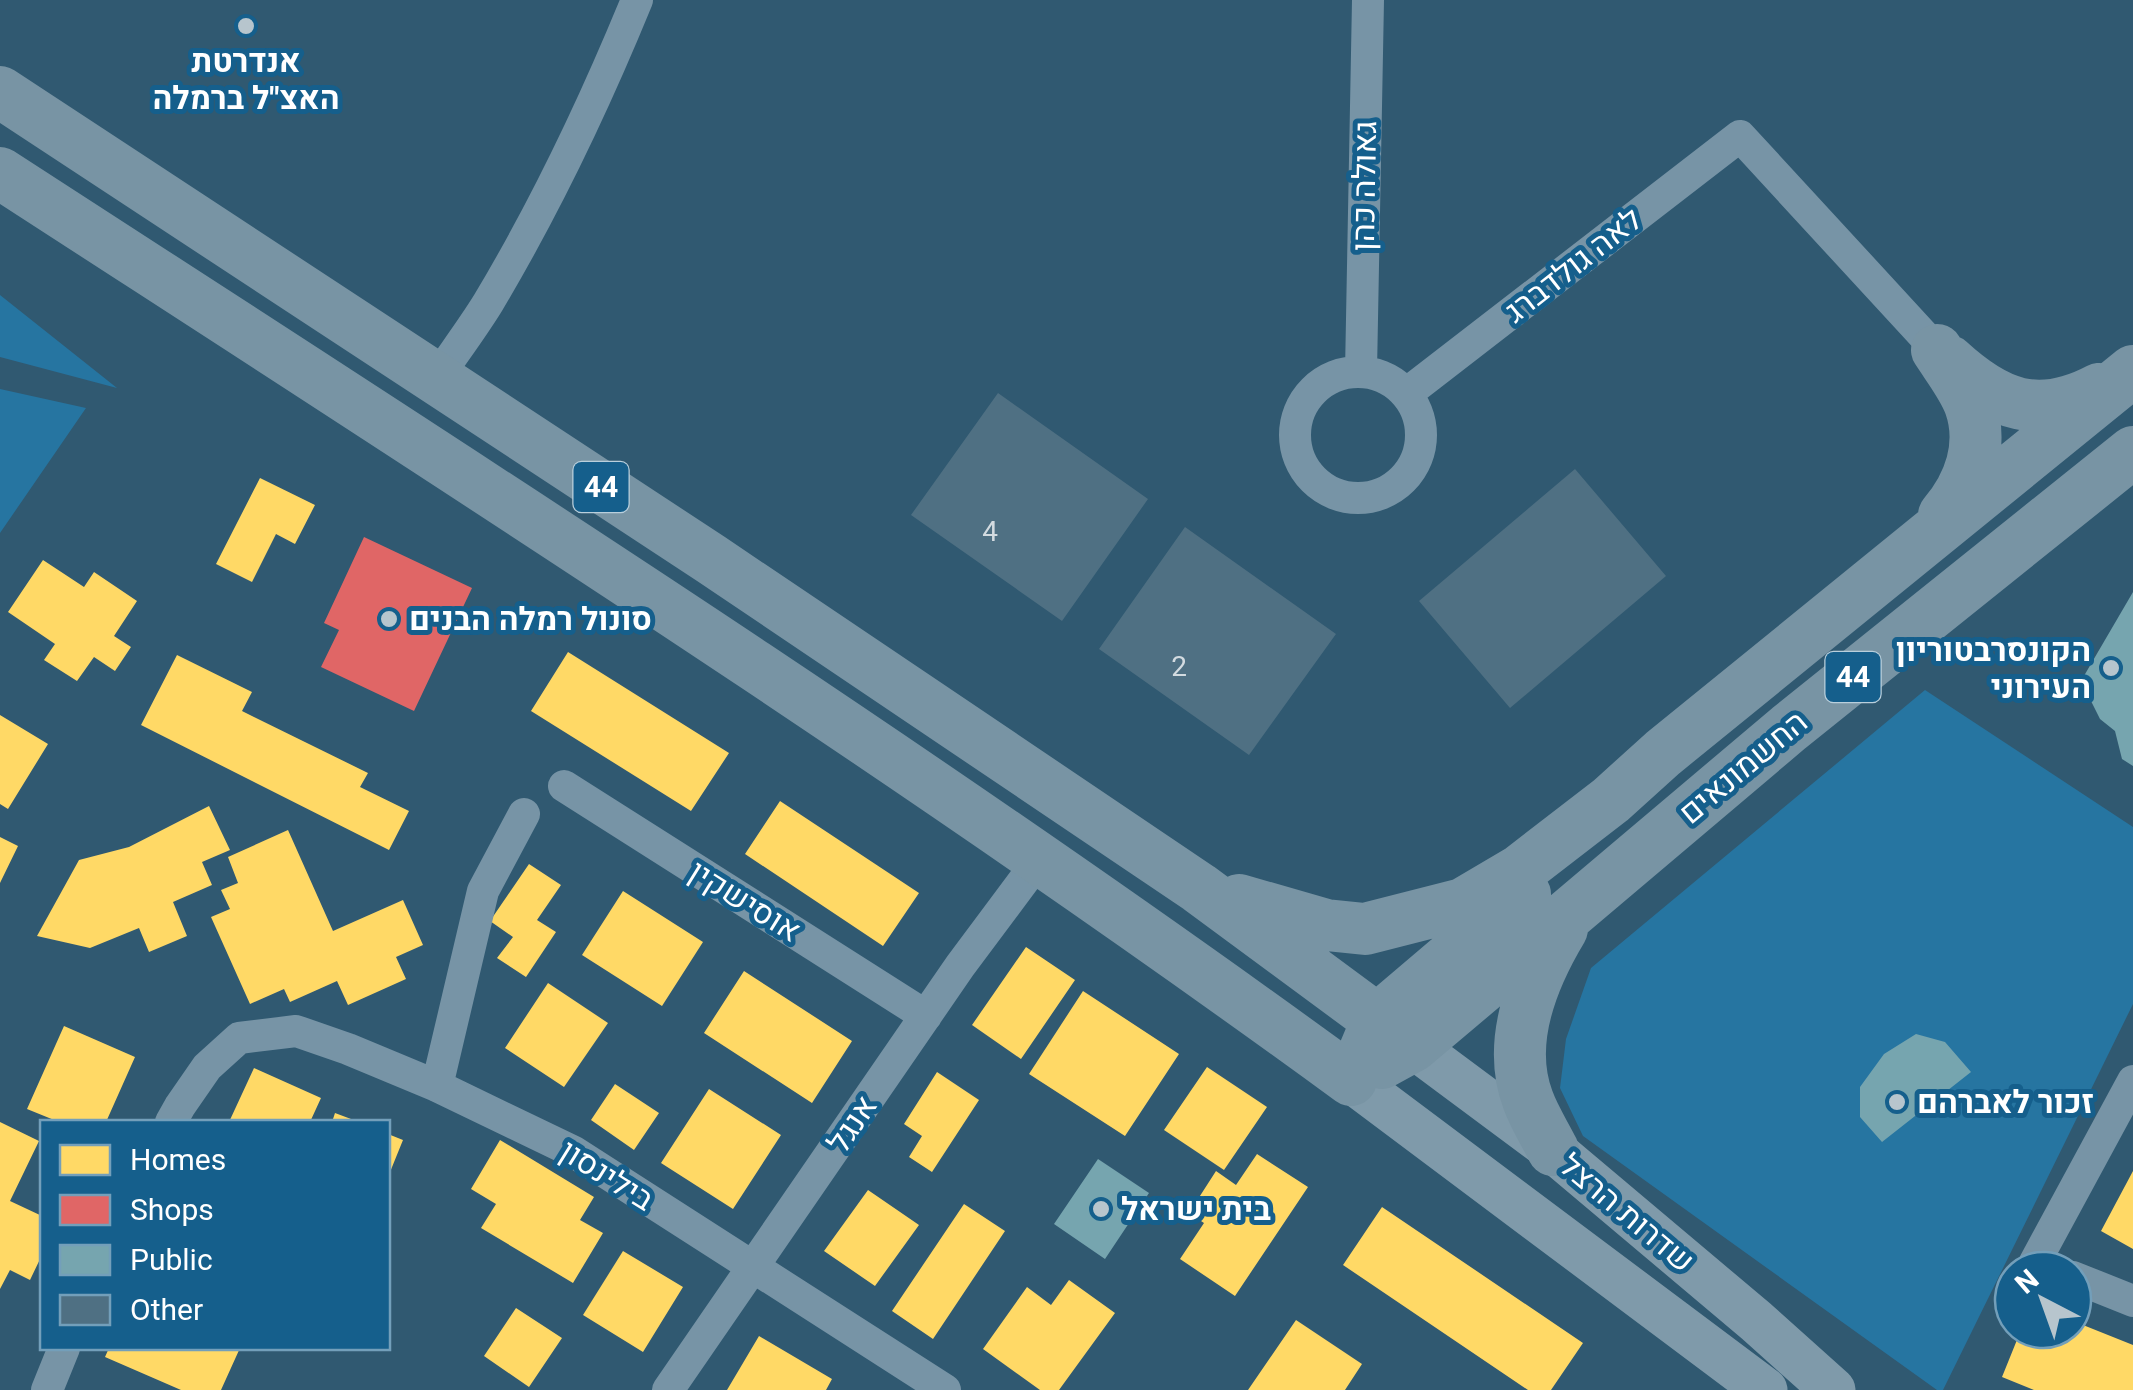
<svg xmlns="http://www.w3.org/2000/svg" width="2133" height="1390" font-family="Roboto,Heebo,sans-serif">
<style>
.green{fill:#2675a1}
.homes{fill:#ffd966}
.shops{fill:#e06666}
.public{fill:#76a5af}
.building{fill:#4f7083}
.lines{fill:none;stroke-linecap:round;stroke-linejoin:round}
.minor{stroke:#7794a6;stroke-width:32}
.secondary{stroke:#7f9aaa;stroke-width:45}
.trunk{stroke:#7894a4;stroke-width:52}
.poi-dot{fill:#b7c5cd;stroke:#155f8c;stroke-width:4}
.labels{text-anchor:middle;stroke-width:10;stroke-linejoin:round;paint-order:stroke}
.number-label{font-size:28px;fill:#d3dbe0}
.shield{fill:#155f8c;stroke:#b9cfdc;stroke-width:2.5}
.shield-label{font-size:30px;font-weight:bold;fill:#fff}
.poi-label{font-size:32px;font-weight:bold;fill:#fff;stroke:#155f8c;text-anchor:start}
.street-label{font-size:32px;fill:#fff;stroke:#155f8c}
</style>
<rect width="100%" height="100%" fill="#305971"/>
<path class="green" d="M0,295L117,388L0,357Z
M0,389L86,408L0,533Z
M1925,690L2133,827V1004L1943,1390H1937L1583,1136L1560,1088L1566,1039L1591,968Z"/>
<path class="homes" d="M260,478L315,505L295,544L276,534L252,582L216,564Z
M43,560L84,587L94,572L137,601L114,636L131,647L115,671L94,657L77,681L44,660L55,644L8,612Z
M568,652L729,753L691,811L531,711Z
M177,655L252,692L242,711L368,773L360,787L409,811L389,850L141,725Z
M0,715L48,744L8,809L0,804Z
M780,801L919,893L883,946L745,854Z
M209,806L230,850L202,862L212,885L173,902L187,936L149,952L139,928L90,948L37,936L79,860L129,847Z
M288,830L333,931L403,900L423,945L396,957L406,979L348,1005L337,981L290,1002L284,989L250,1004L211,917L230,909L221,890L238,883L228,857Z
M0,837L18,846L0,883Z
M529,864L561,885L537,920L556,932L526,977L497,958L513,937L490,921Z
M623,891L703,942L662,1006L582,955Z
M1026,947L1075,980L1021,1059L972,1025Z
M744,971L852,1041L812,1103L704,1033Z
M548,983L608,1023L564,1087L505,1048Z
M1083,991L1179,1054L1125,1136L1029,1074Z
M64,1026L135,1057L106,1122H59L27,1109Z
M1207,1067L1267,1107L1224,1170L1164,1130Z
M254,1068L321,1098L310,1122H229Z
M937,1072L979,1100L932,1172L909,1157L922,1136L904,1124Z
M615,1084L659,1113L634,1150L591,1120Z
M709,1089L781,1135L733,1209L661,1163Z
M335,1113L359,1122H332Z
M0,1122L39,1141L10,1201L42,1216V1255L30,1280L10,1270L0,1289Z
M388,1134L403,1140L388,1177Z
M500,1140L594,1197L580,1220L603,1233L573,1283L481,1228L496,1204L471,1189Z
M1257,1154L1308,1187L1235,1296L1180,1259L1204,1223L1189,1213L1216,1171L1236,1185Z
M2133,1171V1249L2101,1231Z
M868,1190L919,1225L875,1286L824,1251Z
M964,1204L1005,1231L933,1339L892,1311Z
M1382,1207L1583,1343L1551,1390H1528L1343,1265Z
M623,1251L683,1287L643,1352L583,1315Z
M1069,1280L1115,1313L1059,1390H1040L983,1349L1027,1287L1051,1305Z
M516,1308L562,1338L529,1387L484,1356Z
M1296,1320L1362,1364L1345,1390H1248Z
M2073,1321L2133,1345V1390H2034L2002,1377L2021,1330H2073Z
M759,1336L832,1379L826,1390H727Z
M109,1348H240L221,1390H181L105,1357Z"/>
<path class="shops" d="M364,537L472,588L414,711L321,667L339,630L324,623Z"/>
<path class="public" d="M2133,592V766L2122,759L2115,731L2100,719L2081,681Z
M1916,1034L1945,1042L1971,1072L1882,1142L1860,1117V1087L1884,1054Z
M1098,1159L1149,1193L1105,1259L1054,1224Z"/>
<path class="building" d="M998,393L1148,499L1062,621L911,515Z
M1575,469L1666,576L1510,708L1419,601Z
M1185,527L1336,634L1249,755L1099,649Z"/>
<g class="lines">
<path class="minor" d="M1361,372L1368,0
M1295 435a63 63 0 1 1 126 0a63 63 0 1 1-126 0Z
M436,379C453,354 472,329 488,303C546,206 594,105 637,0
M1406,394L1740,136L1937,350
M564,786L926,1016
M437,1086L483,891L524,814
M171,1122L180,1106L207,1067L239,1038L296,1031L348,1049L437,1086L574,1152L945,1390
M2056,1270L2035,1262L2133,1081
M2073,1277L2133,1301
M47,1390L64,1348
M668,1390L960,966L1039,860"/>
<path class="secondary" d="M1413,1046L1553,1150L1756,1321L1833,1390
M1351,1080L1765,1390"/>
<path class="trunk" d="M0,92L711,559L1199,888L1413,1046
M0,173C455,468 913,760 1351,1080
M1937,350C1948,367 1963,386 1970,405C1984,445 1970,484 1944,515
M1949,361C1997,405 2038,421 2099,389
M1239,900L1326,925L1365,929L1463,904L1519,871L1611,800L1663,753L2133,371
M1365,1050L1378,1019L1525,894
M1382,1063L1413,1046L1789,728L2133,452
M1553,1150C1545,1134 1534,1117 1528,1100C1506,1042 1532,979 1562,929"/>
</g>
<g class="poi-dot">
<circle cx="246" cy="26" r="10"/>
<circle cx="389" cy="619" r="10"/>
<circle cx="2111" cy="668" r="10"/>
<circle cx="1897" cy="1102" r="10"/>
<circle cx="1101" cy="1209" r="10"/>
</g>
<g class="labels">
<g class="number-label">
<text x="990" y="541">4</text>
<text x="1179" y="676">2</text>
</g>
<g class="shield">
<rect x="573.5" y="462" width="55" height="50" rx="8"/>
<rect x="1825.5" y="652" width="55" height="50" rx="8"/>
</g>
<g class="shield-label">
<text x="601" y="497">44</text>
<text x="1853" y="687">44</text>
</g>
<g class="poi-label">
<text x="246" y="72" text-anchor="middle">אנדרטת<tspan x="246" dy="37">האצ"ל ברמלה</tspan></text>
<text x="409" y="630">סונול רמלה הבנים</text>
<text x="2091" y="661" text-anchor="end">הקונסרבטוריון<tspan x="2091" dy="37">העירוני</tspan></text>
<text x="1917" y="1113">זכור לאברהם</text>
<text x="1121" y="1220">בית ישראל</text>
</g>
<g class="street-label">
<text transform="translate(1364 186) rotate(-89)" y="11">גאולה כהן</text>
<text transform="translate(1573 265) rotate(-38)" y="11">לאה גולדברג</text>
<text transform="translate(1743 767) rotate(-40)" y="11">החשמונאים</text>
<text transform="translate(745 901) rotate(32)" y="11">אוסישקין</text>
<text transform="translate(852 1124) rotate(-56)" y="11">אנגל</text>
<text transform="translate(607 1175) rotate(32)" y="11">בילינסון</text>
<text transform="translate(1627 1213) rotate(40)" y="11">שדרות הרצל</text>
</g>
</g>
<rect x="40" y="1120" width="350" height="230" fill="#155f8c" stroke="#739fba" stroke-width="2.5"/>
<rect x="60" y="1145" width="50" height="30" fill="#ffd966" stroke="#739fba" stroke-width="2.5"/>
<text x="130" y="1170" font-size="30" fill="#ffffff">Homes</text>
<rect x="60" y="1195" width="50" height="30" fill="#e06666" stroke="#739fba" stroke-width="2.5"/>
<text x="130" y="1220" font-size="30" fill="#ffffff">Shops</text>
<rect x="60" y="1245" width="50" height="30" fill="#76a5af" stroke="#739fba" stroke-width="2.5"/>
<text x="130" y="1270" font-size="30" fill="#ffffff">Public</text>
<rect x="60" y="1295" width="50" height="30" fill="#4f7083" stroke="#739fba" stroke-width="2.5"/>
<text x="130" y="1320" font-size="30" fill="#ffffff">Other</text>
<g transform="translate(2043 1300) rotate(319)"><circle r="48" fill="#155f8c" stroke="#739fba" stroke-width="2.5"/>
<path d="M0-8L18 38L0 25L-18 38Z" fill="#b7c5cd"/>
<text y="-15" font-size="28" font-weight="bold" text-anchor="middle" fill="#ffffff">N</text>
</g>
</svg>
